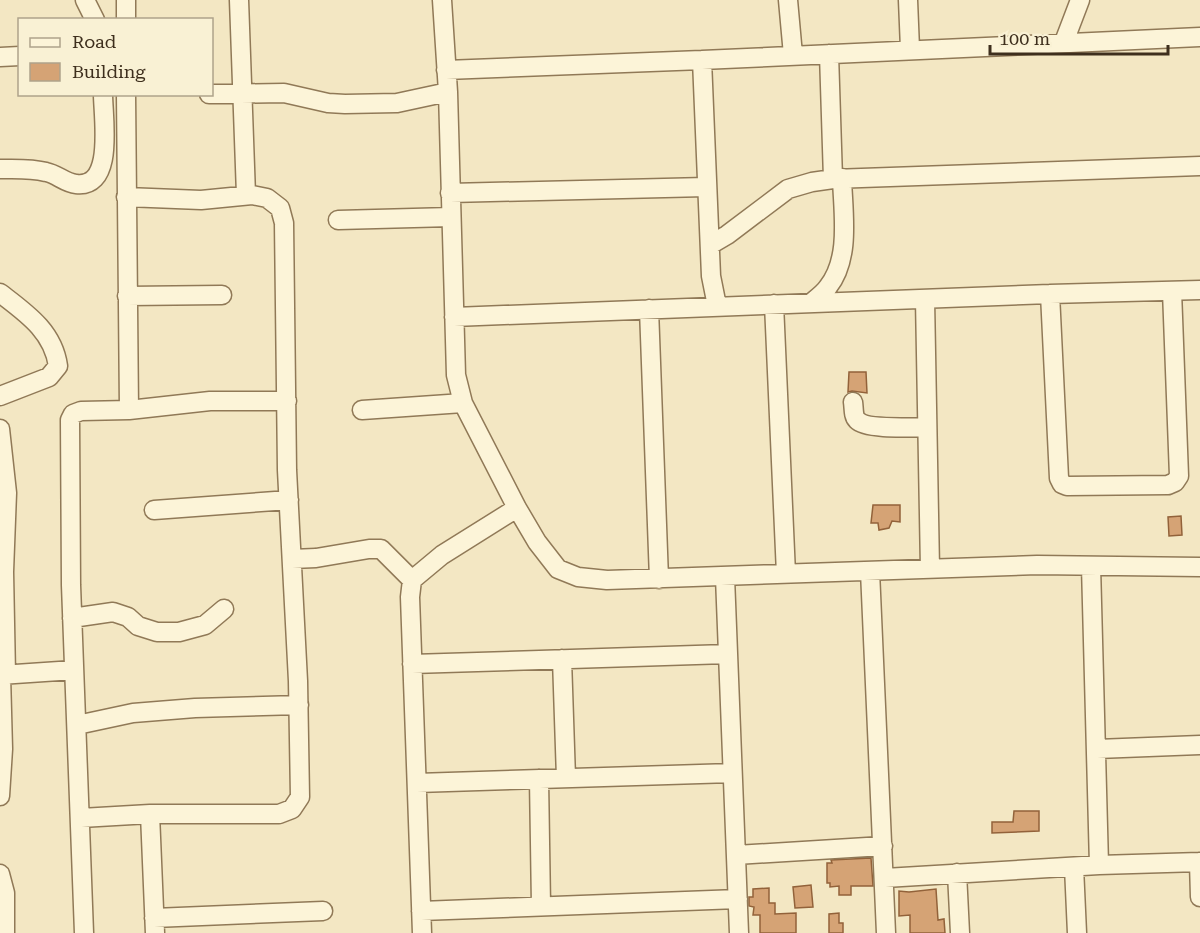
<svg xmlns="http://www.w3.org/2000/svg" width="1200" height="933" font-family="'Roboto Serif',serif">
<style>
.building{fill:#d5a375;stroke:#92623a;stroke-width:1.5}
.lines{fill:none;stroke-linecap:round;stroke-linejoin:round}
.minor-casing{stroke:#907957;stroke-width:21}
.minor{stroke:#fcf4d8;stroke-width:18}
</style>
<rect width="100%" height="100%" fill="#f3e7c3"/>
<path class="building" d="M849,372H866L867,393L852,391L848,392Z
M873,505H900V522L892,521L889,528L879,530L878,523H871Z
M1181,516L1182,535L1169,536L1168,517Z
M1014,811H1039V831L992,833V822H1013Z
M871,858L873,886H851V895H839V886L830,887V883H827V863H832L831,860Z
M811,885L813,907L795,908L793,887Z
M769,888V903H775V914L796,913V933H760V915H753L754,907L749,906V897H753V889Z
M936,889L938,920L944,919L945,933H910V915L899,916V891L909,892Z
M839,913V923H843V933H829V914Z"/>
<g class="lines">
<g class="minor-casing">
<path id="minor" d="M85,0L95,20
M126,0V20
M239,0L246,195
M442,0L448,92L456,375L463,403L517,508L537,542L558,569L578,577L607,580L1037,565L1200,567
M788,0L793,55
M908,0L910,49
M1064,42L1080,0
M829,54L833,179
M0,57L20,56
M702,60L711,276L717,306
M446,70L702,60L1200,37
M126,94L129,410
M209,94L284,93L328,103L345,104L397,103L448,92
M0,169C15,169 31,168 46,172C57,174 65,183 76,184C115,189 103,118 103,94
M450,193L706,187
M338,220L451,217
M710,245L727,235L788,189L812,182L833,179L1200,166
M0,293C26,313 53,331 58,366L49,377L0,396
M1050,294L1059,478L1062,484L1067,486L1168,485L1175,482L1179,476L1172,291
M127,296L222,295
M925,299L930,569
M811,303C817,298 824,293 828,287C851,258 843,213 842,178
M774,304L786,574
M649,309L659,579
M454,317L1050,294L1200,290
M853,402C854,408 853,416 857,420C866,430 913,427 927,427
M362,410L463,403
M0,429L7,493L4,572L6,675
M154,510L289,500
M292,559L316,558L369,549H381L412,580
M1091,566L1099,865
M870,571L886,933
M725,577L739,933
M72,618L113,612L128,617L138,626L157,632H179L205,625L224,609
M562,659L566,778
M412,664L727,654
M0,675L74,670
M77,725L133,713L195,708L299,705
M1097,749L1200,745
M539,779L541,906
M417,783L732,773
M0,796L3,749L1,675
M150,814L155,933
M81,818L150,814H279L292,809L300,797L298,681L287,470L284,223L280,208L267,198L252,195L201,200L126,197
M736,855L883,846
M1199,862L1200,897
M1074,867L1077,933
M957,873L960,933
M0,874L5,893V933
M885,878L1099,865L1200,862
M421,911L738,899
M154,918L323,911
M84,933L71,585L70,420L73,414L81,411L129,410L210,401H287
M422,933L410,597L412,580L442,555L517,508"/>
</g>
<use href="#minor" class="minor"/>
</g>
<rect x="18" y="18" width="195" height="78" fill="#f9f1d4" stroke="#aea38b" stroke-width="1.5"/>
<rect x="30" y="38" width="30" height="9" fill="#fcf4d8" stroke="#aea38b" stroke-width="1.5"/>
<text x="72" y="48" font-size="18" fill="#3e2f1d">Road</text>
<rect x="30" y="63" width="30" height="18" fill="#d5a375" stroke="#aea38b" stroke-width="1.5"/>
<text x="72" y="78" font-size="18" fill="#3e2f1d">Building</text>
<path d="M990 45v9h178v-9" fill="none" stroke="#3e2f1d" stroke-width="3"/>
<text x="999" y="45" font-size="18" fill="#3e2f1d" stroke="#f9f1d4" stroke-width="4.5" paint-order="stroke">100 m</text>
</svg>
